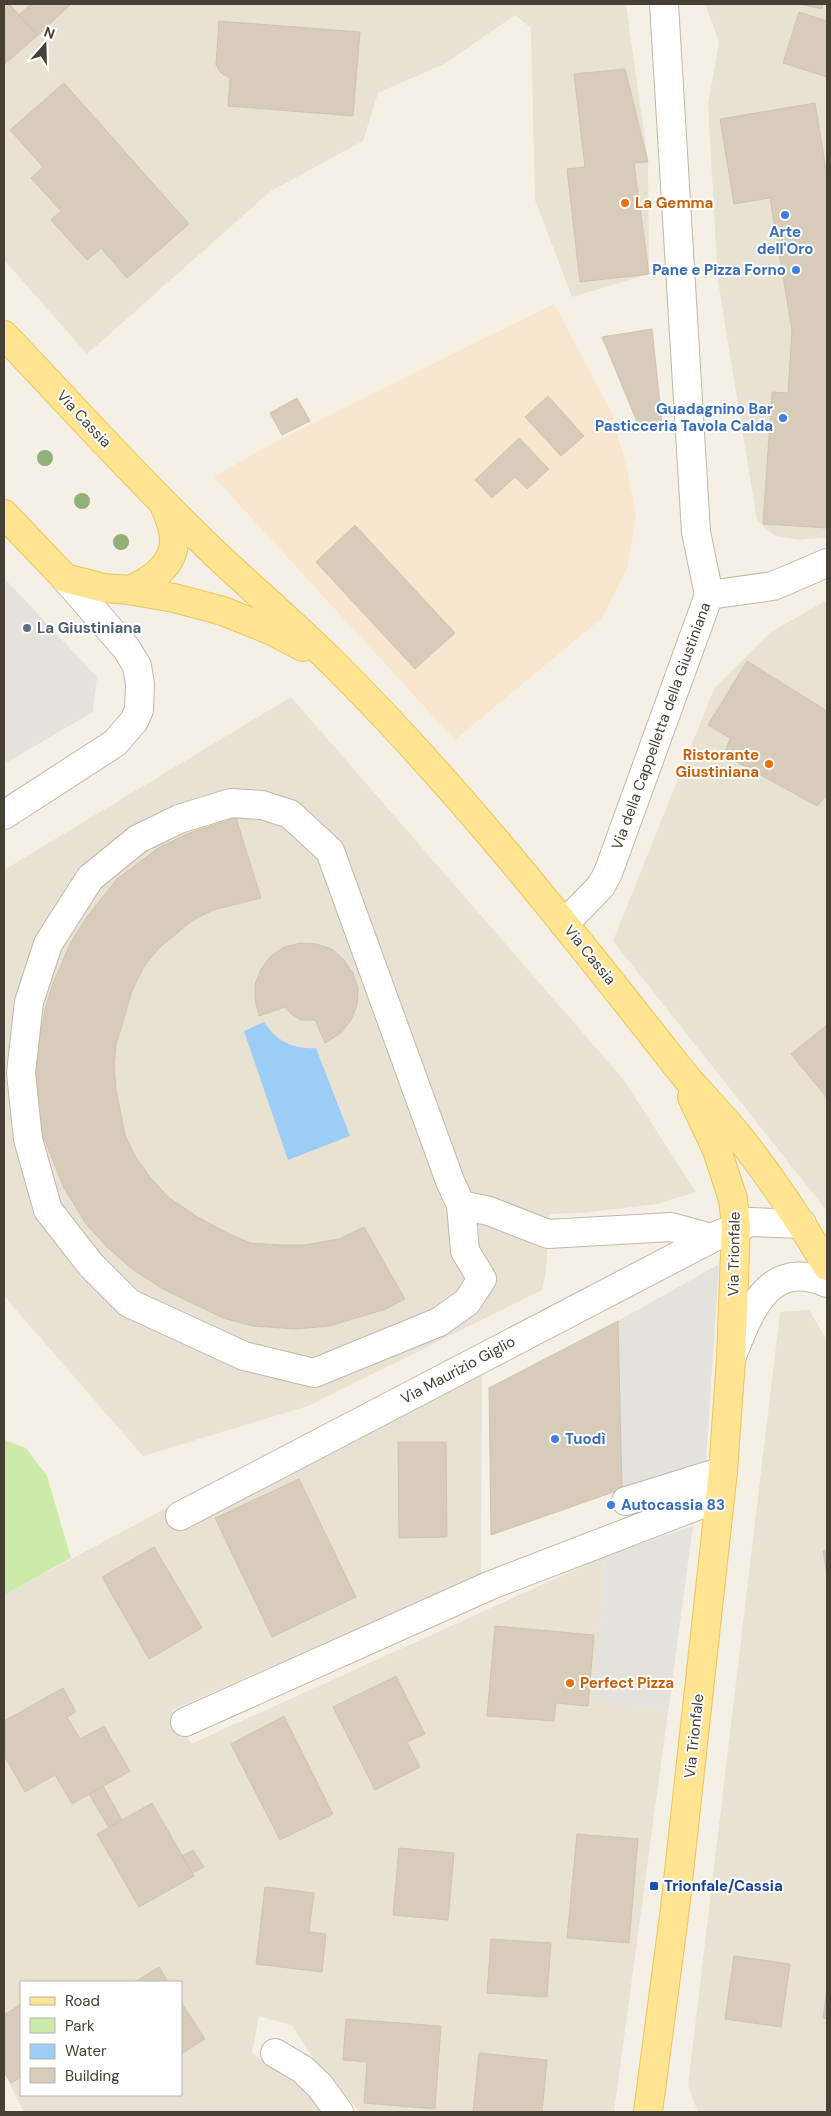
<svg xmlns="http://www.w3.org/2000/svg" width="831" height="2116" font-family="'DM Sans',sans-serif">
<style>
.residential{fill:#e8e2d2;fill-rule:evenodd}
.commercial{fill:#f8e7ce}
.green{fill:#ccebaa}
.parking{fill:#e4e2dd}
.water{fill:#9ccef5}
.building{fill:#d6ccb9;stroke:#d1c4ac}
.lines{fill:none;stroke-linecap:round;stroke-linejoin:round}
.minor-casing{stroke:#c0b8a7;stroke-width:30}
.major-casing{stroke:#ecc55a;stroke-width:30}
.minor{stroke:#fff;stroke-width:28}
.major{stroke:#ffe492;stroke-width:28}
.tree{fill:#92b07a}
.food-dot{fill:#e8710a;stroke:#fff;stroke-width:2}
.shop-dot{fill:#3f7fe0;stroke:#fff;stroke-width:2}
.service-dot{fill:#5c6f8a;stroke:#fff;stroke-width:2}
.transit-dot{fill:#1a4fb4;stroke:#fff;stroke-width:2}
.labels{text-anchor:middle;stroke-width:4;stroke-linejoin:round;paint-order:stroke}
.food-label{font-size:15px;font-weight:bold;fill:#c56008;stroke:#fff;text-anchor:start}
.shop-label{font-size:15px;font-weight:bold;fill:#366cbe;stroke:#fff;text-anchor:end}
.street-label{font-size:15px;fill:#474034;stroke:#fff}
.service-label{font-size:15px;font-weight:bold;fill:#4e5e75;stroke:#fff;text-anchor:start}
.transit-label{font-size:15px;font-weight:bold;fill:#164399;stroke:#fff;text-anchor:start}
</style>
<rect width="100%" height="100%" fill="#f4f0e5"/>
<path class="residential" d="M4,4H626L648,162L649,274L572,297L535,200L531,28L515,15L444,64L378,93L363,141L271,191L87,354L4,260Z
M705,4H827V537L799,540L775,536L757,521L718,281L708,105L719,42Z
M827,600V1211L613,941L714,689L771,632Z
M291,697L623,1079L696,1192L657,1204L583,1213L549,1214L546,1271L542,1290L308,1406L143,1456L4,1296V870Z
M809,1310L827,1340V2112H698L688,2086L780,1312Z
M482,1371L481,1575L172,1710L191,1744L605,1556L595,1699L668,1712L614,2112H360L315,2062L292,2025L259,2016L252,2053L292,2081L310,2088L326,2112H24L4,2072V1595L174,1504ZM21,1982H181V2095H21Z"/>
<path class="commercial" d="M554,304L611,411L628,473L636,517L628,566L602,618L456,739L431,714L214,477L269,445Z"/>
<path class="green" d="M4,1440L26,1448L47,1476L71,1558L4,1595Z"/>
<path class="parking" d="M4,578L97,677L93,712L4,764Z
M719,1264L706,1462L622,1489L618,1321Z
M693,1526L668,1712L594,1700L605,1556Z"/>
<path class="water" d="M264,1022C276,1041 294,1050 316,1048L350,1136L288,1160L244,1031Z"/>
<path class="building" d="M4,4H9L38,35L4,65Z
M31,4H68L70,5L38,35L19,15Z
M800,4H823L822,9Z
M799,12L827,21V77L783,63Z
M219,21L360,32L353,116L228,106L230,78L221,73L216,65Z
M625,69L648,162L634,163L649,274L580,282L567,169L585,167L574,74Z
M64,83L189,224L127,278L101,248L87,260L51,220L61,211L31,178L43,167L10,130Z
M815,103L827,176V528L763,524L772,392L788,393L792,330L770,198L734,204L720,119Z
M652,329L662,422L638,424L602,337Z
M548,396L584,436L561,456L525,417Z
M297,398L310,421L282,435L270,413Z
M519,438L549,469L527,489L515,477L492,498L475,480Z
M355,525L455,633L415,669L316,562Z
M747,661L827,711V795L817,806L724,755L730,738L708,725Z
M236,818L261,898L213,910L193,920L159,948L143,968L132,991L116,1045L114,1064L116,1089L125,1135L135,1156L150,1177L168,1197L196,1216L229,1234L251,1243L281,1245H304L339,1239L364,1227L405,1299L386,1309L330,1326L296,1329L253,1326L223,1318L163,1289L132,1269L108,1248L86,1224L64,1188L39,1126L34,1073L45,1010L53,983L71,942L87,917L117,879L158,848L189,833Z
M300,943L316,944L332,949L344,960L353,973L358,988L357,1005L351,1020L341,1033L325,1043L315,1020H301L291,1014L285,1007L259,1016L255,1000V984L261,969L271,956L284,947Z
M827,1025V1098L791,1054Z
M618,1321L622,1489L491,1535L489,1388Z
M398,1442H446L447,1537L399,1538Z
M299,1479L356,1597L272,1637L215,1518Z
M154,1547L202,1628L149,1659L102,1577Z
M827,1550V1576L823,1551Z
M495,1626L594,1635L588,1706L556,1703L554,1721L487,1716Z
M396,1676L425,1734L407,1742L420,1767L375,1790L333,1707Z
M63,1688L76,1712L67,1717L80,1739L104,1726L130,1771L72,1804L55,1775L25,1792L4,1755V1721Z
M284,1716L333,1814L280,1840L231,1744Z
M103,1786L122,1820L109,1828L89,1794Z
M152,1803L194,1876L139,1907L97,1834Z
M577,1834L638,1839L629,1943L567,1938Z
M399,1848L454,1853L448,1920L393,1915Z
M193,1850L204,1867L192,1873L182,1856Z
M265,1887L314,1893L309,1932L326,1934L322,1972L256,1964Z
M491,1939L551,1943L547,1997L487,1993Z
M734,1956L790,1964L781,2027L725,2019Z
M159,1967L168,1982H135Z
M827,1989V2019L823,2018Z
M181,2002L205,2039L181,2054Z
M21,2004V2077L11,2083L4,2072V2015Z
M346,2019L441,2026L435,2109L364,2103L367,2062L343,2060Z
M479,2053L547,2060L542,2112H473Z"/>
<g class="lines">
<g class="minor-casing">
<path id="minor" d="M709,595L773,586L827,563
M4,815L115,743L134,721L139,710L140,684L137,666L126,648L65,578
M564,924L601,886L608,873L709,595L696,532L664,4
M461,1205L465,1251L482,1279L467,1302L439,1322L314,1373L244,1356L129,1303L91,1265L48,1210L28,1139L21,1073L29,1002L48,944L90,878L138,839L179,819L231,803L262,805L290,814L330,851L450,1181L461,1205L489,1211L548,1234L671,1227L711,1238
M732,1356C750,1311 768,1258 827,1283
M626,1501L723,1471
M180,1516L718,1235L751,1222L802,1224
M185,1722L491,1585L720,1497
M275,2053L302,2069L320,2086L339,2112"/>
</g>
<g class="major-casing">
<path id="major" d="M4,335C70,404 134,476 203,542C245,583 290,620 332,662C457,786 568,927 677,1066C695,1089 716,1109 735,1132C769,1174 799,1219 827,1266
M4,514L65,578L104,588L129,590L174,598L223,611L270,630L303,647
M129,590C150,582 175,565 174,539C174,527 168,515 164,504
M648,2112L675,1908L723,1471L731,1359L736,1226L733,1199L717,1150L692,1097"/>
</g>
<use href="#minor" class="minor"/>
<use href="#major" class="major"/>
</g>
<g class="tree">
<circle cx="45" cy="458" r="8"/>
<circle cx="82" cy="501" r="8"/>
<circle cx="121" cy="542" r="8"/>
</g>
<g class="food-dot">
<circle cx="625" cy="203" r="5"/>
<circle cx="769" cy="764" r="5"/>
<circle cx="570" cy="1683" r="5"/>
</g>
<g class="shop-dot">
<circle cx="785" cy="215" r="5"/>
<circle cx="796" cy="270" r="5"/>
<circle cx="783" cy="418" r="5"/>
<circle cx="555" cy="1439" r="5"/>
<circle cx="611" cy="1505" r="5"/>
</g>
<circle class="service-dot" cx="27" cy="628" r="5"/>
<rect class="transit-dot" x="649" y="1881" width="10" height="10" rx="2.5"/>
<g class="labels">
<g class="food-label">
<text x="635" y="208">La Gemma</text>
<text x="759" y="760" text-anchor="end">Ristorante<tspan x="759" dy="17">Giustiniana</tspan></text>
<text x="580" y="1688">Perfect Pizza</text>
</g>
<g class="shop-label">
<text x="785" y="237" text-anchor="middle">Arte<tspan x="785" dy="17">dell'Oro</tspan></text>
<text x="786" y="275">Pane e Pizza Forno</text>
<text x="773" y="414">Guadagnino Bar<tspan x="773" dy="17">Pasticceria Tavola Calda</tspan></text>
<text x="565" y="1444" text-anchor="start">Tuodì</text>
<text x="621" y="1510" text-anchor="start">Autocassia 83</text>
</g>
<g class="street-label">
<text transform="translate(84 419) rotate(47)" y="5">Via Cassia</text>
<text transform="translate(661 726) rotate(-70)" y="5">Via della Cappelletta della Giustiniana</text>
<text transform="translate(590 955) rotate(51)" y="5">Via Cassia</text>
<text transform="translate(734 1254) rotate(-89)" y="5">Via Trionfale</text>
<text transform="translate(458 1370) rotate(-28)" y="5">Via Maurizio Giglio</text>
<text transform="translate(694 1736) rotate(-84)" y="5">Via Trionfale</text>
</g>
<g class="service-label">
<text x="37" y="633">La Giustiniana</text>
</g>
<g class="transit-label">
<text x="664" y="1891">Trionfale/Cassia</text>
</g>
</g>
<rect width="831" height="2116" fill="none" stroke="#474034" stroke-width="10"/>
<rect x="20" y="1981" width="162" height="115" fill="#ffffff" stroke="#b5b3ae"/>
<rect x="30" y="1997" width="25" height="8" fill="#ffe492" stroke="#b5b3ae"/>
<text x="65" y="2006" font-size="15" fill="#474034">Road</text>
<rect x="30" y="2018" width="25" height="15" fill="#ccebaa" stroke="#b5b3ae"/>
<text x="65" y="2031" font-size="15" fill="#474034">Park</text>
<rect x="30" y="2044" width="25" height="15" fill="#9ccef5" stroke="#b5b3ae"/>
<text x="65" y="2056" font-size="15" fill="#474034">Water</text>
<rect x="30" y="2068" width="25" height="15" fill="#d6ccb9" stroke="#b5b3ae"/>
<text x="65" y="2081" font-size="15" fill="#474034">Building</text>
<g transform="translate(45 45) rotate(20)" stroke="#ffffff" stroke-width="4" paint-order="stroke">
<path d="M0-4L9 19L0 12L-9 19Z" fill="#474034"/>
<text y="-8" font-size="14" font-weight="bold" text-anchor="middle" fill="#474034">N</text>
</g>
</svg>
